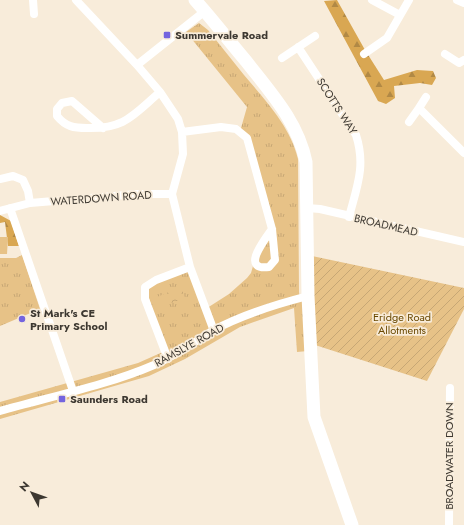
<svg xmlns="http://www.w3.org/2000/svg" width="464" height="525" font-family="Jost,sans-serif">
<style>
.grass{fill:url(#grass-tufts)}
.forest{fill:url(#forest-firs)}
.park{fill:url(#park-crowns)}
.garden{fill:url(#garden-furrows)}
.pitch{fill:#e7c287}
.lines{fill:none;stroke-linecap:round;stroke-linejoin:round}
.minor{stroke:#fff;stroke-width:8}
.trunk{stroke:#fff;stroke-width:13}
.poi-dot{fill:#7464df;stroke:#f8ecda;stroke-width:1.5}
.labels{text-anchor:middle;stroke-width:3.5;stroke-linejoin:round;paint-order:stroke}
.poi-label{font-size:11px;font-weight:bold;fill:#3d3831;stroke:#f8ecda;text-anchor:start}
.street-label{font-size:11px;fill:#3d3831;stroke:#f8ecda}
.park-label{font-size:11px;fill:#694801;stroke:#f8ecda}
</style>
<defs>
<pattern id="grass-tufts" width="24" height="20" patternUnits="userSpaceOnUse"><rect width="24" height="20" fill="#e7c287"/><path d="M3 7l-1-3M5 7V3M7 7l1-3M15 17l-1-3M17 17v-4M19 17l1-3" fill="none" stroke="#c7a775"/></pattern>
<pattern id="forest-firs" width="22" height="20" patternUnits="userSpaceOnUse"><rect width="22" height="20" fill="#d9a752"/><path d="M5 1l3.5 6h-7zM16 11l3.5 6h-7z" fill="#b18945"/></pattern>
<pattern id="park-crowns" width="20" height="18" patternUnits="userSpaceOnUse"><rect width="20" height="18" fill="#e7c287"/><path d="M2 6a3 3 0 1 1 6 0M12 15a3 3 0 1 1 6 0" fill="none" stroke="#c7a775"/></pattern>
<pattern id="garden-furrows" width="10" height="10" patternUnits="userSpaceOnUse"><rect width="10" height="10" fill="#e7c287"/><path d="M-1 1l2-2M0 10L10 0M9 11l2-2" fill="none" stroke="#c7a775"/></pattern>
</defs>
<rect width="100%" height="100%" fill="#f8ecda"/>
<path class="grass" d="M199,23L208,30C220,45 232,60 244,75C266,101 290,126 298,159L299,292L300,300L306,299L308,351L297,352L294,308L240,327L185,359L149,376L0,419V402L138,363L165,351L146,288L189,269L204,310L229,294L247,278L251,273L255,259L273,229L241,128L247,107L186,32Z
M22,255L40,309L0,326V258H16Z"/>
<path class="forest" d="M337,0L365,50L384,80L417,70L433,71L436,78L432,85L420,83L394,86L395,98L386,104L378,101L324,1Z
M0,215L11,221L19,246H8L5,222L0,223Z"/>
<path class="park" d="M181,287L185,298L161,307L157,297Z"/>
<path class="garden" d="M312,256L464,288V309L427,381L315,345Z"/>
<path class="pitch" d="M0,237H8L7,254H0Z"/>
<g class="lines">
<path class="minor" d="M33,0L34,14
M76,0L137,65L160,92L178,119L182,132L183,154L172,194L190,267L214,331
M372,0L400,15
M457,0L464,3
M298,47L356,135C366,166 357,186 349,217
M364,54L387,38L409,0
M445,54L459,63L464,60
M282,58L315,36
M137,65L205,11
M419,108L426,97
M409,122L419,108L464,153
M103,128L72,101L62,103L57,109V116C66,127 74,128 87,128C125,129 133,115 160,92
M182,132L221,127L236,129L247,138L272,229L275,260L269,267C239,271 266,238 272,229
M0,179L13,176L23,180L28,191L30,203
M10,208L73,391
M307,208L320,209L464,242
M0,211L30,203L138,194H172
M168,359L145,299V287L156,280L190,267
M0,411C49,397 108,385 154,365C176,356 194,342 214,330C243,314 277,304 308,296
M449,525L450,388"/>
<path class="trunk" d="M195,0C213,20 229,41 246,61C271,93 298,122 306,162L308,296L314,417L352,525"/>
</g>
<g class="poi-dot">
<rect x="163" y="31" width="8" height="8" rx="2"/>
<circle cx="22" cy="319" r="4"/>
<rect x="58" y="395" width="8" height="8" rx="2"/>
</g>
<g class="labels">
<g class="poi-label">
<text x="175" y="39">Summervale Road</text>
<text x="30" y="317">St Mark's CE<tspan x="30" dy="13">Primary School</tspan></text>
<text x="70" y="403">Saunders Road</text>
</g>
<g class="street-label">
<text transform="translate(337 106) rotate(57)" y="4">SCOTTS WAY</text>
<text transform="translate(101 198) rotate(-4)" y="4">WATERDOWN ROAD</text>
<text transform="translate(386 225) rotate(13)" y="4">BROADMEAD</text>
<text transform="translate(189 345) rotate(-29)" y="4">RAMSLYE ROAD</text>
<text transform="translate(449 456) rotate(-90)" y="4">BROADWATER DOWN</text>
</g>
<g class="park-label">
<text x="402" y="321">Eridge Road<tspan x="402" dy="13">Allotments</tspan></text>
</g>
</g>
<g transform="translate(32 493) rotate(311)" stroke="#f8ecda" stroke-width="3" paint-order="stroke">
<path d="M0-3L7 15L0 10L-7 15Z" fill="#3d3831"/>
<text y="-6" font-size="11" font-weight="bold" text-anchor="middle" fill="#3d3831">N</text>
</g>
</svg>
